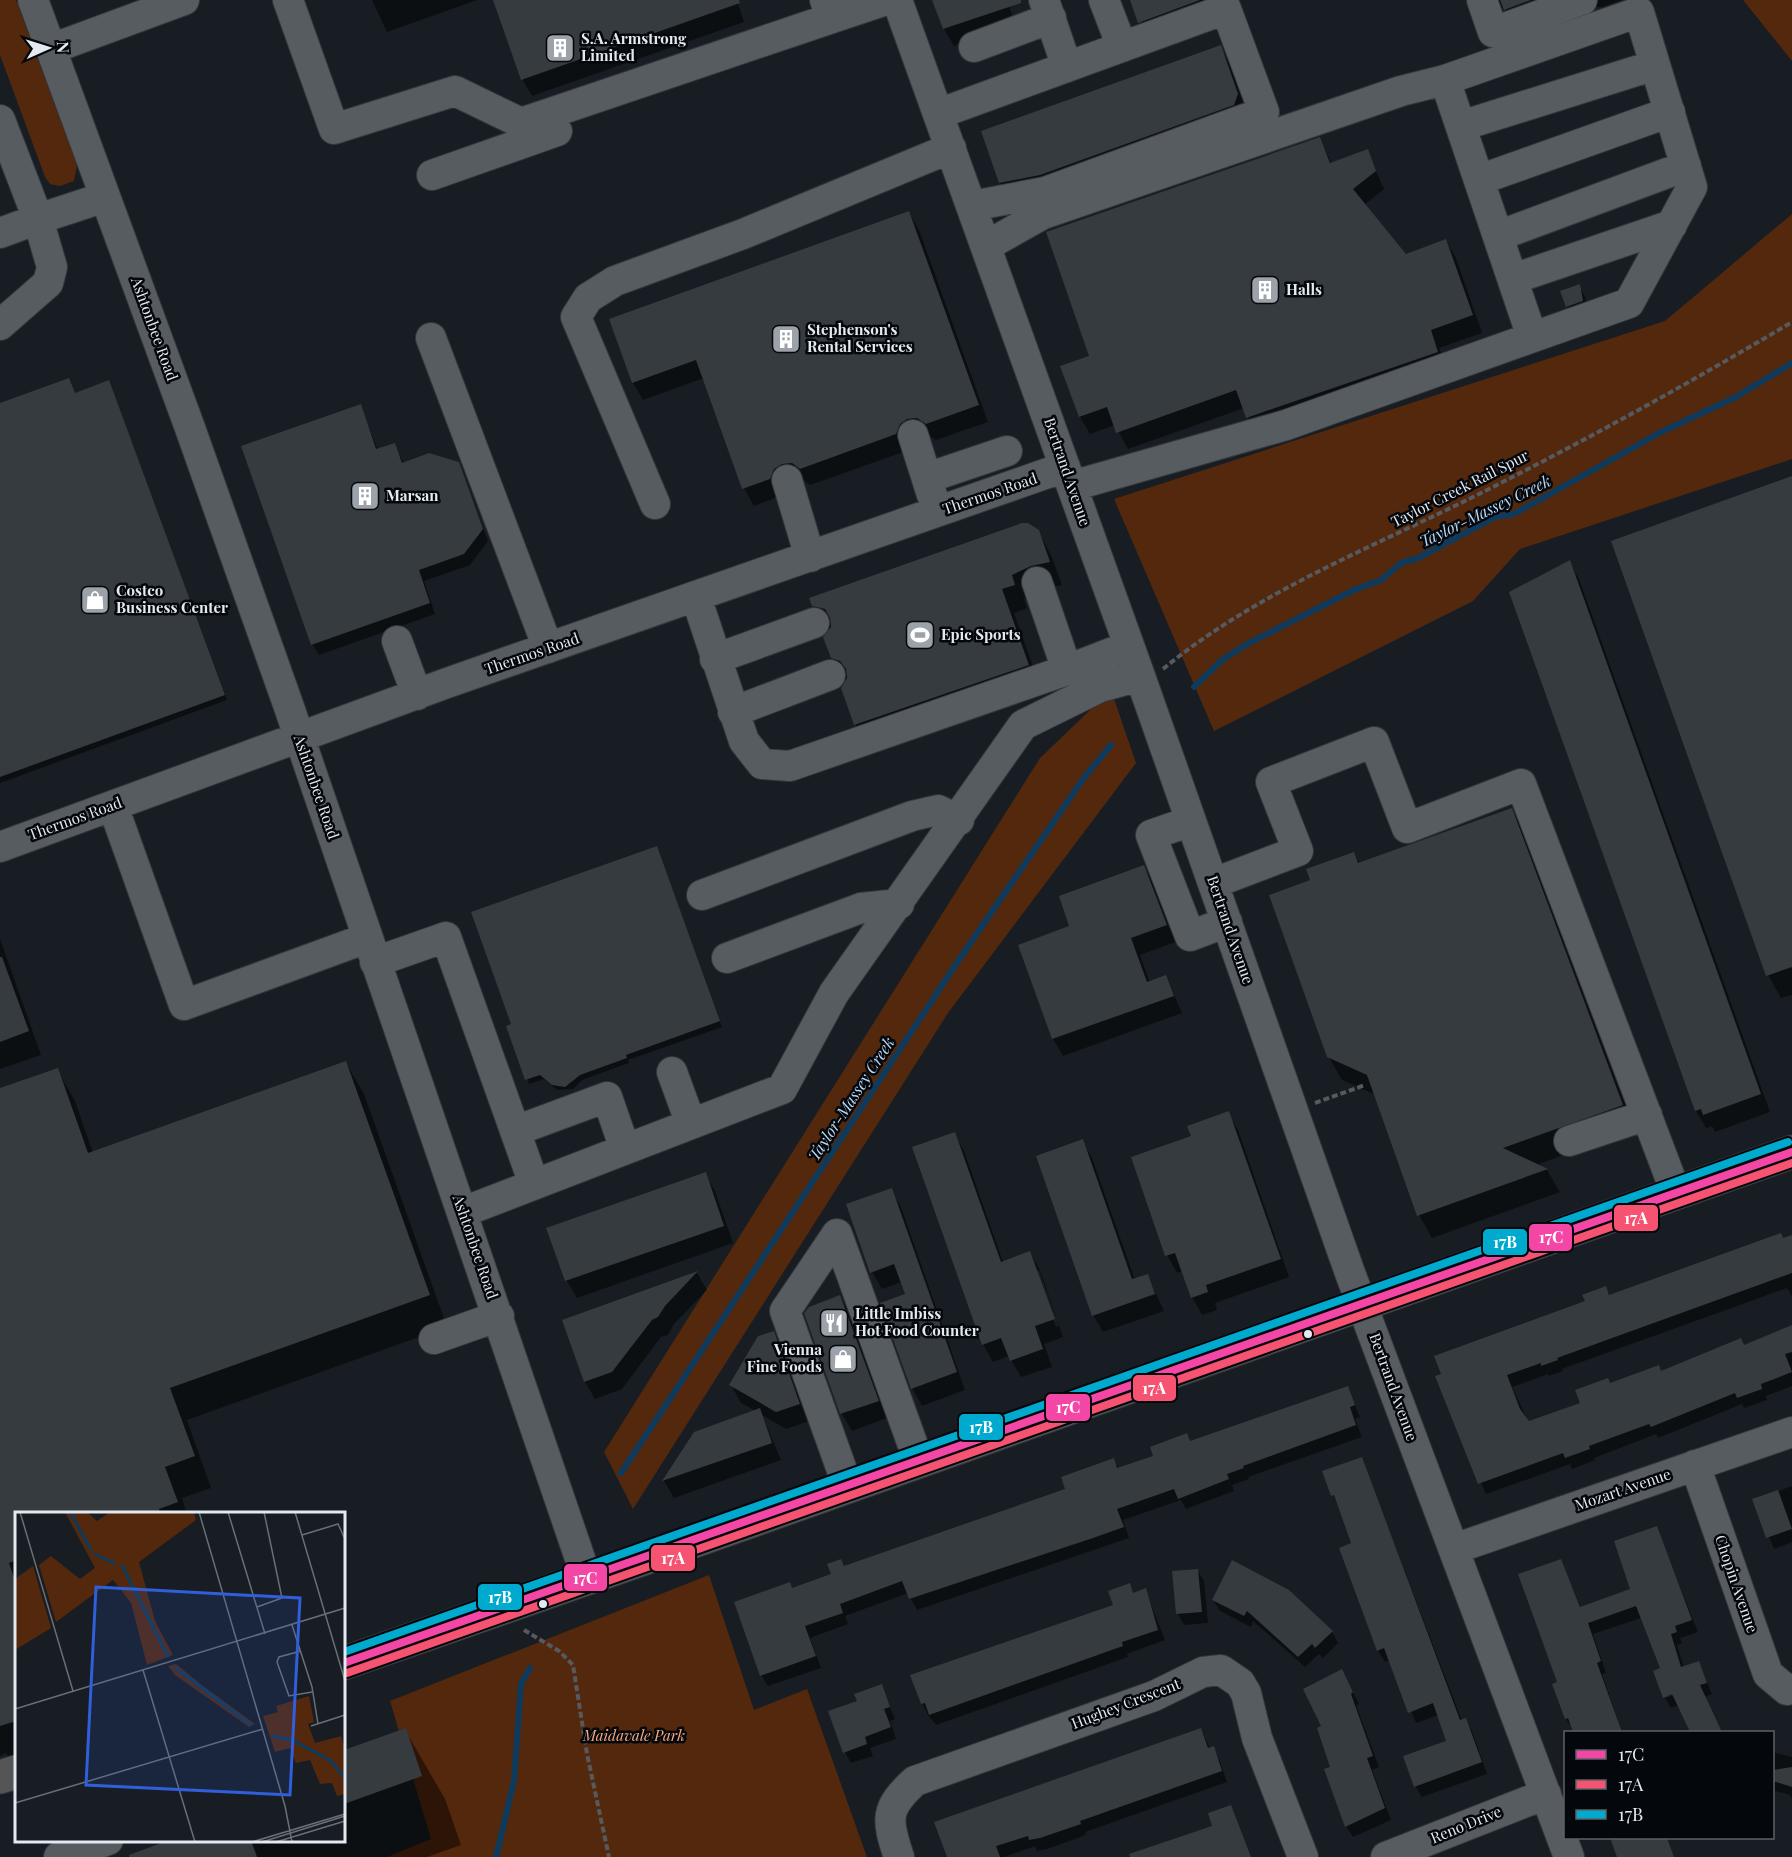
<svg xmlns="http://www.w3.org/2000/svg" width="1792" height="1857" font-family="'Playfair Display',serif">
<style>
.green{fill:#53280d}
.shadow{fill:#0007;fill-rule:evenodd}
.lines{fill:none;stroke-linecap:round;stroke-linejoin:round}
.stream{stroke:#0e3b5d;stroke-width:6}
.building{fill:#363b40}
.minor-casing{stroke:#34383d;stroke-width:32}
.major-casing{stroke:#34383d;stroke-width:35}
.path{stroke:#565a5e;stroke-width:4;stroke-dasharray:6 3;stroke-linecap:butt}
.minor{stroke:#575c60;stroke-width:30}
.major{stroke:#555558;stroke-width:33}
.bus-1-casing{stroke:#04070b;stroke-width:12}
.bus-2-casing{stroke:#04070b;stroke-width:12}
.bus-3-casing{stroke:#04070b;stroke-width:12}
.bus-1{stroke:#f346a5;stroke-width:8}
.bus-2{stroke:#f65372;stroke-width:8}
.bus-3{stroke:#00a9ce;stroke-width:8}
.bus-dot{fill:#e3eaf2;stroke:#04070b;stroke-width:2}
.labels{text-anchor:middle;stroke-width:5;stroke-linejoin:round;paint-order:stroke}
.poi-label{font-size:15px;font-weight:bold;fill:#e3eaf2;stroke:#04070b;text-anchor:start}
.street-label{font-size:15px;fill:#e3eaf2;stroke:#04070b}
.park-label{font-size:15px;font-style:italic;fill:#f7aa82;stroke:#04070b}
.water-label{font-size:16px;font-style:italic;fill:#badaf7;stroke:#04070b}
.inset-river{fill:none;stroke:#0e3b5d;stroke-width:3}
.inset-road{fill:none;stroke:#696f75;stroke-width:1.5}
.view{fill:#315edb;fill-opacity:0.15;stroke:#315edb;stroke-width:3}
.inset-edge{fill:none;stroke:#e3eaf2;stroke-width:3}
.line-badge{stroke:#04070b;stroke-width:2}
.badge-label{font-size:16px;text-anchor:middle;font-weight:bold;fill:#fff}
</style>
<rect width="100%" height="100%" fill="#171d22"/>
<path class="green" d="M0,0H16L77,165L74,181L60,186L50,184L45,177L0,55Z
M1743,0H1792V61Z
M1792,214V459L1520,549L1473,601L1214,731L1114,499L1665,321Z
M1111,690L1136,763L948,1013L633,1509L604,1452L1040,758Z
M709,1575L754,1710L807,1689L867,1857H387L431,1839L390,1701Z"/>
<path class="shadow" d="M372,0H477L387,32Z
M494,0H737L744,22L532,96L522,79Z
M934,0H1007L1016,25L954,46L944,29Z
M1132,0H1205L1211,17L1150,39Z
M1494,0H1622L1602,7H1590L1518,33L1505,9L1498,6Z
M1220,47L1230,64L1247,113L1010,200L1000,183Z
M1320,139L1332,164L1367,151L1384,189L1364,205L1405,255L1446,241L1456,258L1482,333L1439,348L1447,370L1257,435L1244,408L1128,449L1115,425L1090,434L1080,417L1091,357Z
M909,213L919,230L988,422L936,440L928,435L906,451L810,485L803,480L780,496L754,506L744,488L704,378L643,400L633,383L610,320Z
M1579,286L1585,297L1589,312L1573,318L1567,307Z
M111,387L227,700L0,783V405Z
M360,406L378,450L394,444L404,464H458L488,541L470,565L424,581L435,614L319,655L312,644Z
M1792,478V995L1781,998L1768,975Z
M1038,531L1051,555L1062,585L1045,589L1024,599L1027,608L1014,613L1041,689L869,748L856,725L843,688L846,682L832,657L830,630L814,606Z
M1569,562L1579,579L1770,1112L1715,1132L1712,1126L1706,1128L1696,1111L1510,593Z
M1511,810L1525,833L1635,1129L1536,1165L1547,1170L1560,1192L1432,1238L1419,1215L1376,1095L1342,1080L1328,1056L1312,881L1354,854L1360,864Z
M657,847L722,1027L628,1060L629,1063L582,1080L573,1089L557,1090L544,1079L529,1084L513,1025Z
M1144,867L1154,884L1176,942L1140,955L1150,983L1166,977L1182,1013L1063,1056L1053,1039L1020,946L1071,927Z
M0,939L41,1055L0,1069Z
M346,1063L364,1094L447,1327L187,1420L211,1488L182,1498L187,1514H16V1758L10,1760L6,1753L0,1756V1090L57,1070L75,1101L93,1153Z
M1228,1113L1238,1130L1289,1277L1215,1303L1217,1310L1202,1315L1192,1297L1183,1271L1177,1273L1167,1255L1193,1137Z
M954,1134L964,1151L1003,1262L1030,1253L1040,1270L1063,1337L1044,1344L1052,1367L1021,1377L1009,1356L993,1362L983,1344ZM1035,1270H1039L1059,1326L1056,1327Z
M1082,1141L1092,1158L1135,1280L1147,1275L1164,1311L1103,1332L1093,1315Z
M705,1174L715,1191L733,1243L577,1298L567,1281L548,1229Z
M891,1190L901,1207L965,1390L922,1406L912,1388L907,1295L902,1282L882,1289L872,1272Z
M1792,1237V1296L1787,1288L1562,1369L1563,1371L1549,1376L1548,1374L1512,1387L1529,1423L1582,1404L1610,1385L1661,1373L1792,1330V1386L1766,1396L1767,1400L1744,1408L1742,1404L1658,1438L1656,1434L1594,1458L1595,1460L1572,1469L1570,1464L1486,1494L1437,1377L1587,1302L1605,1288L1610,1296Z
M697,1273L707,1290L674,1324L668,1335L661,1337L622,1389L595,1399L585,1382L564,1321Z
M840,1297L850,1314L887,1418L852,1431L842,1414L806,1314Z
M773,1333L783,1350L809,1421L786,1429L762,1415L781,1460L674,1498L664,1481L695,1433L756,1411L741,1403L731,1385Z
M1347,1387L1360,1417L1355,1419L1362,1437L1248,1477L1249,1479L1232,1485L1234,1491L1186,1509L1181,1500L1123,1520L1129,1538L917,1610L908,1593L845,1616L848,1624L810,1638L821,1668L768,1686L761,1675L792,1590L832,1575L841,1560L845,1568L1067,1490L1113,1460L1119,1469Z
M1362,1459L1462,1721L1465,1719L1472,1731L1487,1774L1422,1797L1415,1786L1448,1741L1438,1715L1416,1723L1390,1660L1385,1662L1378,1651L1341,1549L1353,1544L1324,1471Z
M1792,1486V1542L1774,1549L1754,1500Z
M1656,1528L1698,1632L1680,1638L1682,1643L1677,1645L1684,1668L1698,1662L1712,1694L1705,1697L1722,1732H1692L1679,1705L1671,1708L1665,1698L1680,1693L1662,1669L1644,1617L1593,1634L1606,1673L1602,1674L1622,1732H1575L1566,1719L1559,1683L1561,1561L1581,1608L1632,1590Z
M1197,1570L1204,1581L1208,1623L1184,1625L1178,1614L1173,1572Z
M1129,1585L1134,1594L1145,1590L1165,1640L1127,1654L1128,1657L936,1725L928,1715L922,1703L1115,1606Z
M1213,1600L1332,1632L1338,1643L1323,1658L1319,1654L1305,1667L1253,1621L1251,1627L1220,1611Z
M1348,1682L1359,1704L1356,1705L1379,1767L1372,1770L1391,1820L1353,1837L1346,1826L1323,1727Z
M881,1686L895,1719L890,1721L896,1739L870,1748L873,1756L851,1763L845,1752L859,1702Z
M1201,1729L1210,1748L1213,1747L1219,1759L1227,1782L1085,1832L1086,1835L1047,1849L1037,1851L1035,1846L1004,1857H950Z
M405,1730L445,1799L461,1845L427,1857H126L173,1840H344V1751Z
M1772,1752L1792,1757V1799L1790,1795L1772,1790Z
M1230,1807L1251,1857H1128L1214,1827Z
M1612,1838H1663L1670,1857H1621Z"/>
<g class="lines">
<path class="stream" d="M1194,687L1222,660L1249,643L1354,590L1381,580L1401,563L1418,558L1495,517L1514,514L1661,432L1734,398L1792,363
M621,1473L958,961L1083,779L1111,745
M496,1857L514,1781L521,1684L530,1668"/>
</g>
<path class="building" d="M493,0H739L740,3L521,80Z
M932,0H1021V3L943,29Z
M1130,0H1200L1138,23Z
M1500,0H1531L1504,10Z
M1221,45L1238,94L1234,105L1040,175L999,183L981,131Z
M1320,137L1330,163L1368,149L1376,171L1353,189L1406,254L1446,239L1473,315L1431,330L1438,352L1246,418L1236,390L1116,433L1107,407L1079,417L1060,366L1089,356L1046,232Z
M909,211L979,405L926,424L917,418L907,419L900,424L896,434L800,469L792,463L782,464L774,469L770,479L742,489L696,360L632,383L609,319Z
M1580,284L1583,301L1566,307L1560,291Z
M69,378L75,393L109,380L225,695L0,777V403Z
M361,404L376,449L395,443L402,463L429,453L459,462L483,529L464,554L419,570L430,603L311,645L241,446Z
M1792,476V967L1766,976L1611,541Z
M1022,523H1028L1039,530L1050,562L1031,566L1012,575L1015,585L1002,589L1029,665L854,725L841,688L847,678L846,669L840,661L831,658L823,637L831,627L830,618L825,609L812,606L809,598Z
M1570,560L1761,1094L1703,1115L1701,1109L1695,1111L1509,592Z
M1512,808L1623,1105L1503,1148L1548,1169L1417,1216L1367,1075L1327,1057L1269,895L1310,880L1306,869L1354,852L1358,863Z
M657,846L720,1021L626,1055L627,1058L580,1075L565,1087L552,1085L540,1075L525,1080L506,1026L511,1024L471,912Z
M1144,865L1167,925L1131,938L1147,982L1166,975L1174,996L1052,1039L1018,945L1069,926L1059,896Z
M0,957H2L29,1031L0,1042Z
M346,1061L430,1295L170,1388L195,1456L165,1467L178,1502L159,1509L160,1514H16V1560L9,1563L16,1584V1721L0,1726V1088L58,1068L88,1153Z
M1229,1111L1281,1259L1206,1285L1208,1292L1191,1298L1175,1253L1165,1256L1131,1157L1191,1136L1187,1126Z
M955,1132L1001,1262L1030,1251L1055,1319L1035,1326L1043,1349L1010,1361L1001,1338L982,1345L912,1147Z
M1083,1139L1132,1279L1148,1274L1155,1294L1092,1316L1036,1156Z
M706,1172L724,1226L565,1281L546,1228Z
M892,1188L957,1372L911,1389L880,1303L905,1294L894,1264L870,1273L846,1204Z
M1781,1233L1783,1238L1792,1235V1273L1557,1358L1558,1360L1541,1366V1363L1507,1375L1520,1409L1529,1421L1580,1403L1575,1390L1608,1378L1610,1383L1659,1365L1661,1371L1741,1338L1744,1345L1792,1325V1352L1785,1354L1792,1372L1761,1384L1762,1389L1737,1398L1735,1393L1651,1427L1649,1424L1589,1446L1590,1449L1565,1458L1563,1453L1478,1484L1435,1376L1441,1374L1434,1356L1585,1301L1582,1295L1606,1286L1609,1295Z
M698,1271L665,1306L658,1317L652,1320L612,1372L584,1382L562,1320Z
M840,1295L879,1401L840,1414L804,1313L809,1307Z
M774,1331L800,1404L776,1412L729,1385L758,1336Z
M1348,1386L1355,1405L1350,1407L1356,1425L1243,1466L1244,1468L1227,1474L1229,1479L1178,1499L1174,1489L1117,1509L1124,1527L1093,1538L909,1599L902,1581L840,1604L843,1613L805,1626L816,1656L760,1676L734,1602L790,1582L792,1588L831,1574L827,1564L841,1559L844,1566L1065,1489L1061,1477L1114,1458L1117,1468L1153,1456L1150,1447L1187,1433L1190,1441Z
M760,1408L772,1443L662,1481L694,1432Z
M1362,1457L1460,1720L1466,1718L1482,1762L1414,1787L1403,1756L1446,1741L1433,1703L1408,1713L1384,1648L1377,1651L1339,1548L1351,1543L1334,1495L1331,1496L1322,1471Z
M1778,1490L1792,1529L1766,1538L1752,1499Z
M1657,1526L1692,1620L1675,1626L1677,1632L1671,1634L1681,1667L1699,1661L1707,1683L1700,1685L1722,1732H1690L1672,1694L1663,1698L1653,1671L1660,1668L1636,1606L1588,1623L1601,1661L1597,1663L1622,1732H1573L1568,1718L1565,1719L1552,1684L1557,1682L1518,1574L1561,1559L1580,1607L1630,1589L1614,1541Z
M1232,1560L1289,1590L1333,1631L1315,1648L1312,1644L1298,1657L1247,1611L1244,1616L1212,1600Z
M1198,1569L1202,1612L1176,1614L1172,1571Z
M1130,1583L1133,1593L1146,1588L1158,1630L1122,1642L1123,1646L929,1715L925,1703L921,1704L910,1675L1113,1605L1108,1591Z
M1342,1669L1353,1692L1351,1694L1373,1756L1367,1758L1385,1808L1345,1827L1324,1769L1330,1767L1317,1728L1321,1726L1303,1689Z
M882,1684L890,1707L884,1709L891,1727L865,1737L867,1744L843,1753L828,1711L857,1701L854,1694Z
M406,1728L422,1776L344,1804V1750Z
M1201,1728L1208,1748L1214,1746L1222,1771L1080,1821L1081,1824L1040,1838L1029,1840L1028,1836L996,1846L1000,1857H947L934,1822Z
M1792,1767V1787L1773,1781V1770Z
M1231,1805L1251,1857H1130L1129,1854L1212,1826L1208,1813Z
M1610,1838H1667L1674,1857H1617Z
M169,1840H251L257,1857H129V1855Z"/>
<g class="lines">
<g class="minor-casing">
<path id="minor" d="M33,0L190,428L289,707L587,1579
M288,0L334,129L455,91L521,123L832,18
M825,0L832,18L886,0
M897,0L1140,676L1350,1273L1569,1857
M1044,0L1067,67
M1104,0L1122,47
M1482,0L1493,32L1582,0
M974,47L1051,18
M51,49L184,0
M938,114L1226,9L1222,0
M0,120L38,219L0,233
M1461,126L1655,65
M432,175L557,131
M1479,180L1670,112
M972,206L1045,192L1264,112L1226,9
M1498,236L1686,166
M986,246L1043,214L1401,91L1445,80
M1513,279L1672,225
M0,325L48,283L52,267L38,219L105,197
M431,338L548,648
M913,435L932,495
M927,478L1007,451
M787,480L810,557
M1072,486L1286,425L1629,303L1692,187L1639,12L1445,80L1532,337
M655,504L576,317L588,298L615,281L743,234L951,148
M1037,582L1067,670
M696,597L744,741L762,764L790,766L1067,670L1129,646
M397,641L417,695
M715,659L814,623
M733,712L830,675
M113,806L184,1005L367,938
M1191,821L1151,835L1190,936L1227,922
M0,847L447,683L1065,467
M1214,883L1298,851L1271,782L1374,742L1407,828L1521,784L1676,1193
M702,895L912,816L938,810L959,820
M727,958L861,908L899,904
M375,962L446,937L534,1184
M672,1072L691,1124
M515,1131L607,1097L625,1149
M1569,1141L1647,1115
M463,1212L782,1089L834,993L1023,725L1100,687L1140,676
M434,1339L499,1316
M1695,1465L1768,1674L1787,1690L1792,1689
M848,1487L785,1311L837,1234L919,1462
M1454,1549L1792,1432
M59,1857L108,1840
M899,1857C886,1819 885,1808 915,1781L1154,1696L1203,1672L1221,1670L1240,1683L1246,1693L1257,1738L1303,1857
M1386,1857L1546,1794"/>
</g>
<g class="major-casing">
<path id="major" d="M344,1663L703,1538L1792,1152
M0,1777L16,1772"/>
</g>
<path class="path" d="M1163,669C1254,594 1368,549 1473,497C1581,443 1688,384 1792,322
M1315,1103L1365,1085
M524,1630L559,1651L573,1665L587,1754L609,1857"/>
<use href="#minor" class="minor"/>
<use href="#major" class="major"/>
<g class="bus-1-casing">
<path id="bus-1" d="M344,1663L1792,1152"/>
</g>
<g class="bus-2-casing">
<path id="bus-2" d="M347,1673L1792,1163"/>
</g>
<g class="bus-3-casing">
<path id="bus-3" d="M344,1652L1788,1142"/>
</g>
<use href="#bus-1" class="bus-1"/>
<use href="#bus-2" class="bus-2"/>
<use href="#bus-3" class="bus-3"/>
</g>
<defs>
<g id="building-square" transform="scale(1.5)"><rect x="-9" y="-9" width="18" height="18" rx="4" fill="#9ca2a9" stroke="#04070b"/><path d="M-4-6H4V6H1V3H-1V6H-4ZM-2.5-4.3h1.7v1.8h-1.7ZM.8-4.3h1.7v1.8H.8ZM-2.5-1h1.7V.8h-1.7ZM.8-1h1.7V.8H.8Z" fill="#fff"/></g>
<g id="shop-square" transform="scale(1.5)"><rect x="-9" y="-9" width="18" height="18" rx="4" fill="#9ca2a9" stroke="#04070b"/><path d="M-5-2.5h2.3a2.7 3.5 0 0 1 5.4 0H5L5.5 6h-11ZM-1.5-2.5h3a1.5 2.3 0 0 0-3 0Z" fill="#fff"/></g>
<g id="stadium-square" transform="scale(1.5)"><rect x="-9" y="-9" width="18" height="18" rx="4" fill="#9ca2a9" stroke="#04070b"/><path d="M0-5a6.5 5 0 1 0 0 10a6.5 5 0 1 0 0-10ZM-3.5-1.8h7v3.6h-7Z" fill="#fff"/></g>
<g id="restaurant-square" transform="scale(1.5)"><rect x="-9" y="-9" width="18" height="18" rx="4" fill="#9ca2a9" stroke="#04070b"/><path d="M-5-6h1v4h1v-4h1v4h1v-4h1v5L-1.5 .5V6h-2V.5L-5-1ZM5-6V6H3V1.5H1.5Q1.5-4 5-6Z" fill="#fff"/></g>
</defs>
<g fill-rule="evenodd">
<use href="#building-square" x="560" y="48"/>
<use href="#building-square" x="1265" y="290"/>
<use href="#building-square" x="786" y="339"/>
<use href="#building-square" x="365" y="496"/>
<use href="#shop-square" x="95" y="600"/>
<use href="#stadium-square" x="920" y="635"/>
<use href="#restaurant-square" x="834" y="1323"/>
<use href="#shop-square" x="843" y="1359"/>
</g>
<g class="bus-dot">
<circle cx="1308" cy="1334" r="5"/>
<circle cx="543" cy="1604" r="5"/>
</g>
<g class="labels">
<g class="poi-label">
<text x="581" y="44">S.A. Armstrong<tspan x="581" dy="17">Limited</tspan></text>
<text x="1286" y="295">Halls</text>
<text x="807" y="335">Stephenson's<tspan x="807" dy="17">Rental Services</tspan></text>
<text x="386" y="501">Marsan</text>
<text x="116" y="596">Costco<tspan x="116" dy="17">Business Center</tspan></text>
<text x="941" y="640">Epic Sports</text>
<text x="855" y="1319">Little Imbiss<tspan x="855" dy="17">Hot Food Counter</tspan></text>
<text x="822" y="1355" text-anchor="end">Vienna<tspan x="822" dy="17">Fine Foods</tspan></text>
</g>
<g class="street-label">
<text transform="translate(154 329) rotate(70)" y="5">Ashtonbee Road</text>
<text transform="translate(1067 472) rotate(71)" y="5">Bertrand Avenue</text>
<text transform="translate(1460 489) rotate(-27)" y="5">Taylor Creek Rail Spur</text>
<text transform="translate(990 494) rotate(-19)" y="5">Thermos Road</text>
<text transform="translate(532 654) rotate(-19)" y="5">Thermos Road</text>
<text transform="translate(316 787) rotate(71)" y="5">Ashtonbee Road</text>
<text transform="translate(75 819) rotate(-20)" y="5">Thermos Road</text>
<text transform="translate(1230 930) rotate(71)" y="5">Bertrand Avenue</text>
<text transform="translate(475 1247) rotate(71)" y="5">Ashtonbee Road</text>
<text transform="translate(1393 1387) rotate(70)" y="5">Bertrand Avenue</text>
<text transform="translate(1623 1490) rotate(-19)" y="5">Mozart Avenue</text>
<text transform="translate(1736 1584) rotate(71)" y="5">Chopin Avenue</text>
<text transform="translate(1126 1704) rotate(-21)" y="5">Hughey Crescent</text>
<text transform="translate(1466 1825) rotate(-22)" y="5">Reno Drive</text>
</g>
<g class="park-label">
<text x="634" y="1741">Maidavale Park</text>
</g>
<g class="water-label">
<text transform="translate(1485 511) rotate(-26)" y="6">Taylor-Massey Creek</text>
<text transform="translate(851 1099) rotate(-57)" y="6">Taylor-Massey Creek</text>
</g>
</g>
<g transform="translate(15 1512)">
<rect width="330" height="330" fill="#171d22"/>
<path d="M50,0H72L82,9L95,0H179L181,8L124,50L140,109L158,143L132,153L116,91L98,68L41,110L24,53L36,44L65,67L80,56ZM18,54L36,116L0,138V67ZM161,152L188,174L240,212L234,215L160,163L153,154ZM294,184L299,210L293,212L300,231L326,224L330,237V282L322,284L317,271L305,272L295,248L281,251L275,236L260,240L248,204L263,200L261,194Z" fill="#53280d"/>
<path class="inset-river" d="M55,0L76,38M79,42L101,52M107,53L153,145M159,155L236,213M257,224L277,228L316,249L330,266"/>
<path class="inset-road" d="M5,0L58,179M184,0L270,294L277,330M213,0L250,122M280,0L330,169M287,23L323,12L330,27M242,95L267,86L249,0M277,113L297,175L303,212M286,139L264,145L262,150L274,184L297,180M128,158L180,330M0,197L330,96M296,214L330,203M0,291L248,217M237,330L330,302M247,330L330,304M261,330L330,309"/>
<path class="view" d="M81,75L285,86L275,283L71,273Z"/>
<rect width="330" height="330" class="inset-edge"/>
</g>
<g class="line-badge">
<rect x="1613" y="1204" width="46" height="28" rx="6" fill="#f65372"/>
<rect x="1528" y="1223" width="45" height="29" rx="6" fill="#f346a5"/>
<rect x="1482" y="1228" width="46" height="28" rx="6" fill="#00a9ce"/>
<rect x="1132" y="1374" width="45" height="28" rx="6" fill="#f65372"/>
<rect x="1045" y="1393" width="46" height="29" rx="6" fill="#f346a5"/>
<rect x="958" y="1413" width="46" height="28" rx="6" fill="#00a9ce"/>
<rect x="650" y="1544" width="46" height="28" rx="6" fill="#f65372"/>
<rect x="563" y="1563" width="45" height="29" rx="6" fill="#f346a5"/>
<rect x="477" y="1583" width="46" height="28" rx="6" fill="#00a9ce"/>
</g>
<g class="badge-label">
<text x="1636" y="1224">17A</text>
<text x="1551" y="1243">17C</text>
<text x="1505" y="1248">17B</text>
<text x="1154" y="1394">17A</text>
<text x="1068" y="1413">17C</text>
<text x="981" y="1433">17B</text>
<text x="673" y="1564">17A</text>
<text x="585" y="1584">17C</text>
<text x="500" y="1603">17B</text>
</g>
<rect x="1564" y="1731" width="210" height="108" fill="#04070b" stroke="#5d6267" stroke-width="1.5"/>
<rect x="1576" y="1750" width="30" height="9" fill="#f346a5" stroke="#5d6267" stroke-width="1.5"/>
<text x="1618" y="1761" font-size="18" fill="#e3eaf2">17C</text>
<rect x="1576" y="1780" width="30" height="9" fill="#f65372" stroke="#5d6267" stroke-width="1.5"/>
<text x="1618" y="1791" font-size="18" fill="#e3eaf2">17A</text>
<rect x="1576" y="1810" width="30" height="9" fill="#00a9ce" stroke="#5d6267" stroke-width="1.5"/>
<text x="1618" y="1821" font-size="18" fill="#e3eaf2">17B</text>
<g transform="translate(48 48) rotate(87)" stroke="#04070b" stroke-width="4.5" paint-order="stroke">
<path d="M0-4.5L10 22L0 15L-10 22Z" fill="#e3eaf2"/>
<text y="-9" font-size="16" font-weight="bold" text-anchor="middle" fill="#e3eaf2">N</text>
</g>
</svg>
